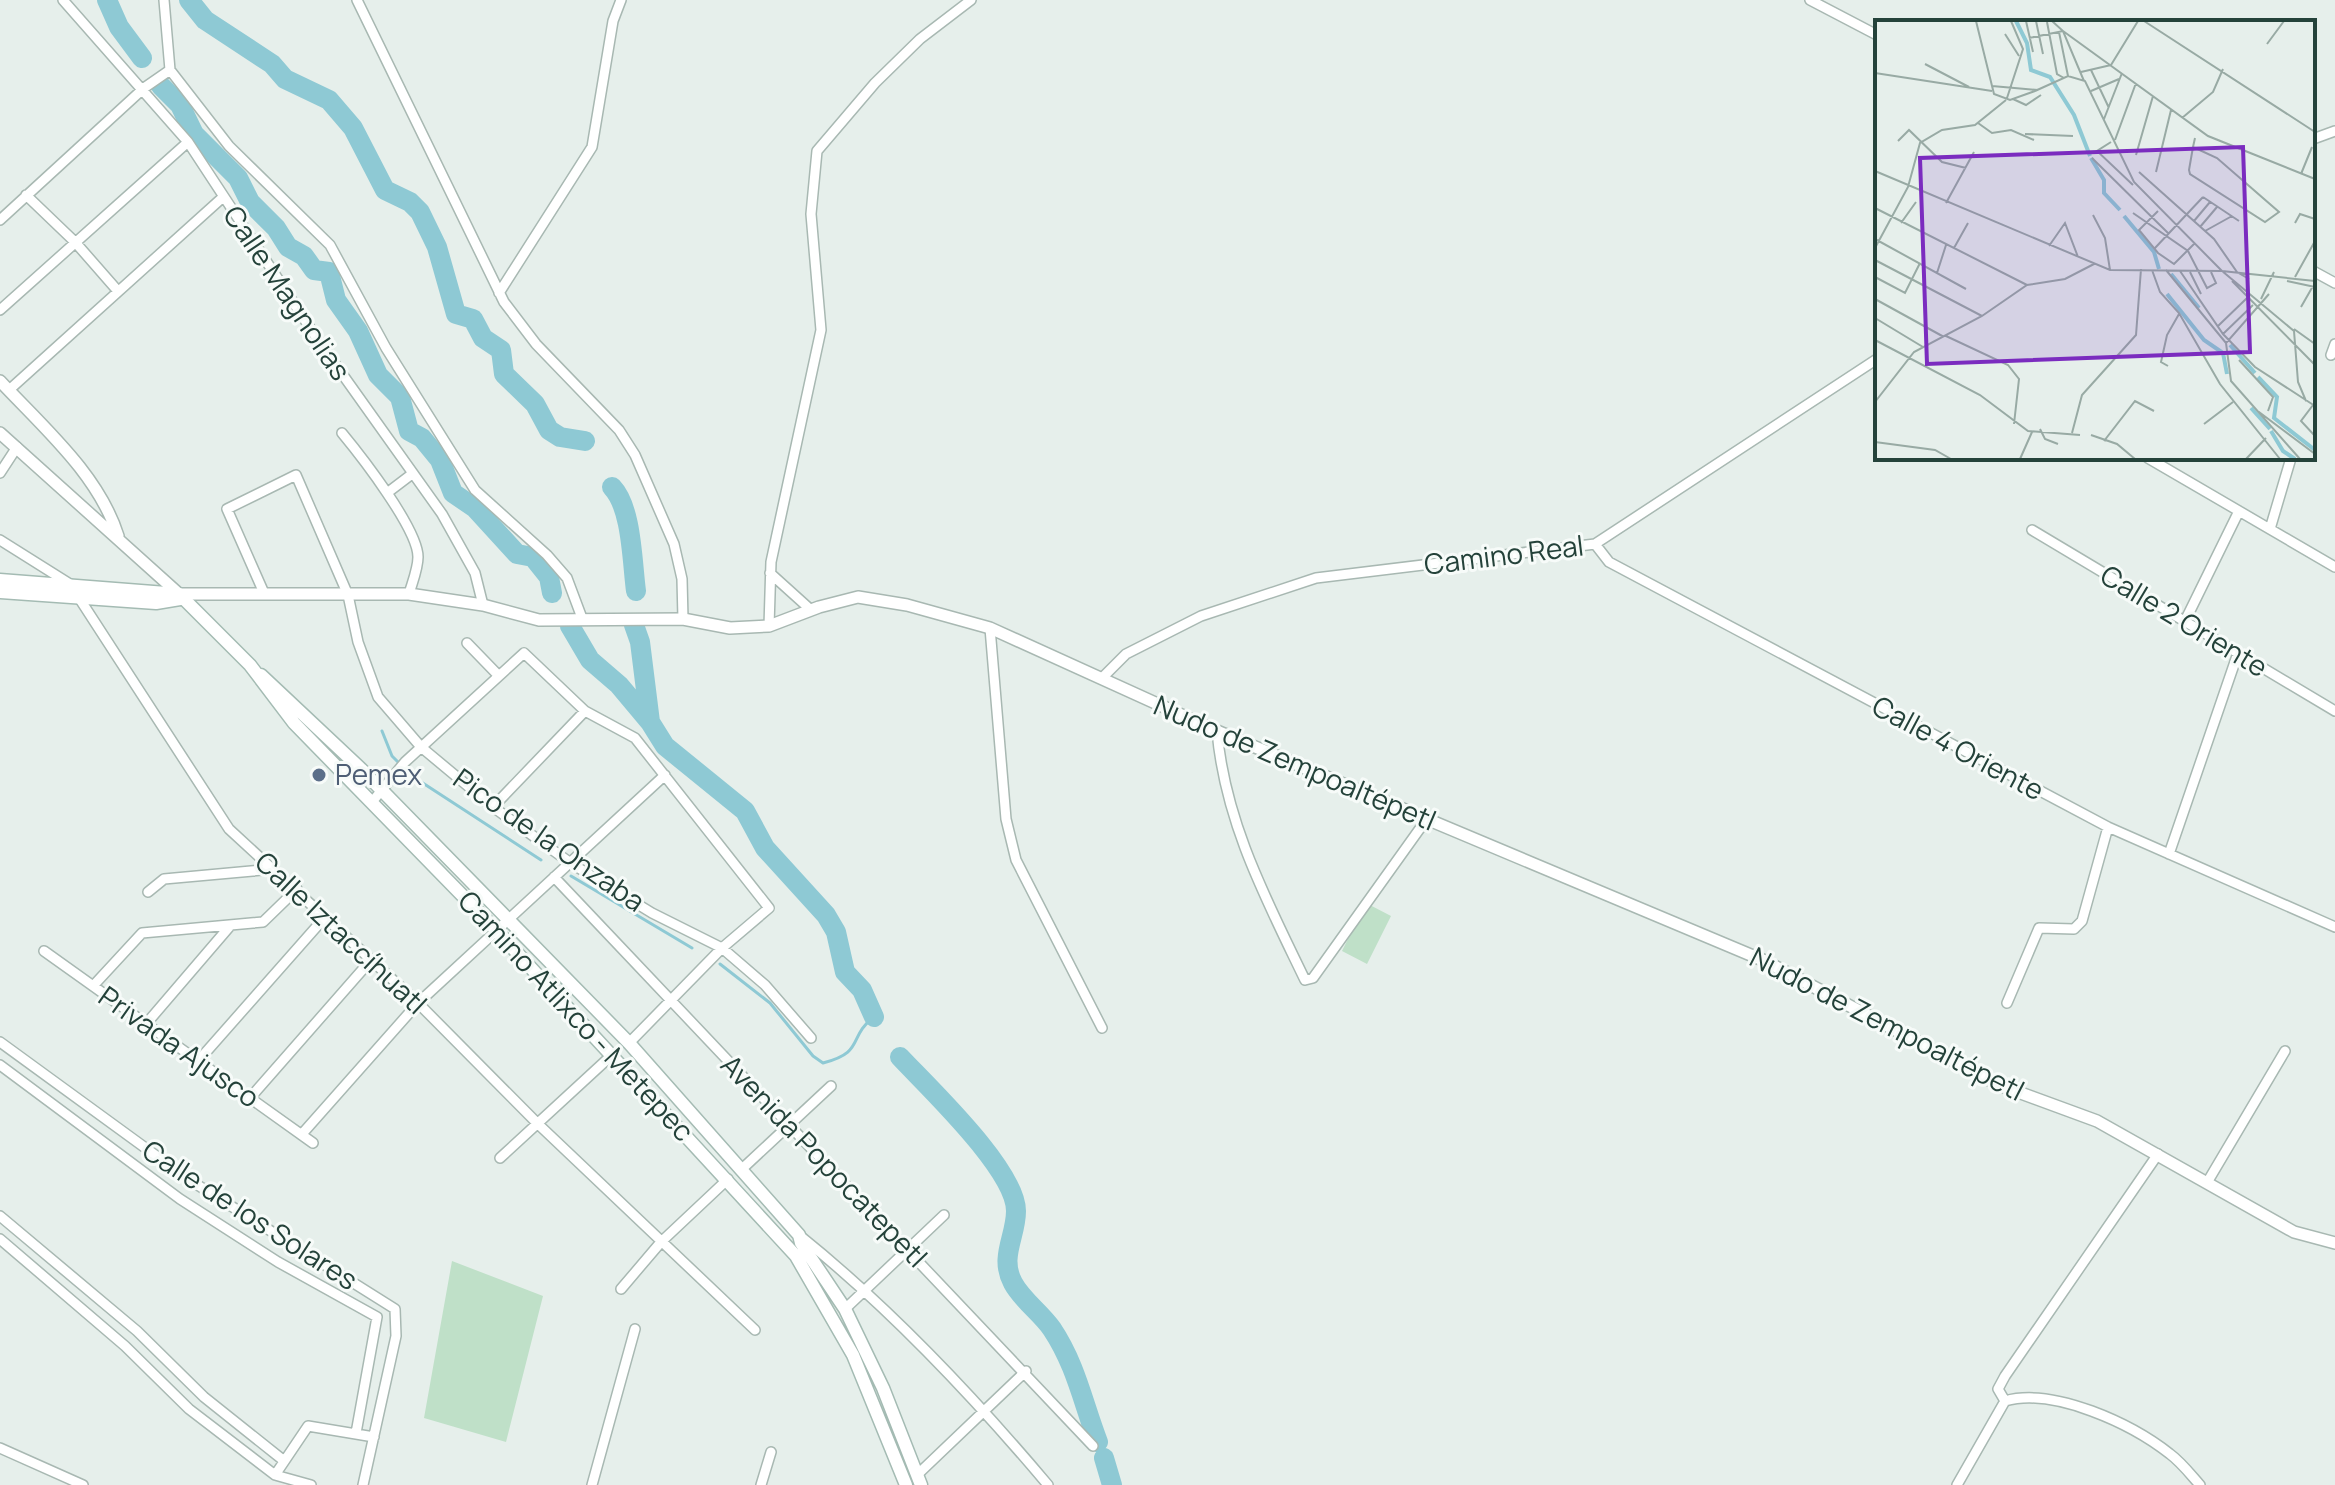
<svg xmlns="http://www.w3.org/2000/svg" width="2335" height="1485" font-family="Manrope,sans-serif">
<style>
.green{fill:#bfe0c8}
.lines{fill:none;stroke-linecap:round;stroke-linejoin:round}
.stream{stroke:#8ec9d4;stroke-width:3}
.river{stroke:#8ec9d4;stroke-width:20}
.minor-casing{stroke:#a8b8b2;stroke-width:12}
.tertiary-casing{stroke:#a8b8b2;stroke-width:14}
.secondary-casing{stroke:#a4bbb3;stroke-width:15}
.minor{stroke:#fff;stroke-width:9}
.tertiary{stroke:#fff;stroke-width:11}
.secondary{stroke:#fff;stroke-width:12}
.service-dot{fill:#5c6f8a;stroke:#f7fbf9;stroke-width:3}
.labels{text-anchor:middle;stroke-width:6;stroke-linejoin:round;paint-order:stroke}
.street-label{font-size:28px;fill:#24423a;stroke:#f7fbf9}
.service-label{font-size:28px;fill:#4e5e75;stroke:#f7fbf9;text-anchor:start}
.inset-river{fill:none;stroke:#8ec9d4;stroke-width:4}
.inset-road{fill:none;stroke:#98aaa4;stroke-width:2}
.view{fill:#7b2cbf;fill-opacity:0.15;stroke:#7b2cbf;stroke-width:4}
.inset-edge{fill:none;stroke:#24423a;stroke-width:4}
</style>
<rect width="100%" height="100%" fill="#e6efeb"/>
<path class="green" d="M1366,903L1391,916L1367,964L1342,951Z
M452,1261L543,1296L506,1442L424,1418Z"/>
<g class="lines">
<path class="stream" d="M382,731L392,756L399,763
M405,768L412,776L541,860
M571,876L692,948
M720,964L770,1003L813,1056L823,1063C866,1052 847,1037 874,1017"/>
<path class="river" d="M107,0L119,27L142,58
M189,0L205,20L272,64L285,79L329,100L353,128L385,190L410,202L420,212L437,247L456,314L473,319L483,338L501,350L504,374L535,404L549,430L560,437L585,441
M161,86L180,105L194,134L238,178L250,202L276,228L288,247L304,256L314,270L329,272L336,300L358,331L378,375L400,397L409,431L422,438L440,460L453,493L475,508L517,554L533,557L549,577L552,593
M612,487C632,508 632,561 636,591
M634,625L640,642L650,722L665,746L745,811L765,848L826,915L836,932L845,972L862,990L874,1017
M570,626L590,660L619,685L650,722
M900,1057C929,1088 1016,1170 1016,1211C1016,1237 999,1257 1013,1283C1022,1300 1041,1313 1052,1329C1076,1365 1083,1403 1098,1442
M1104,1458L1112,1485"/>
<g class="minor-casing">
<path id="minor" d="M63,0L188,142L318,340L442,514L475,573L483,605
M357,0L504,302L536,344L619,430L635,455L674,544L682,579L683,619
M1810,0L1877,35
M170,70L229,146L330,245L386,348L475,490L547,555L567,578L582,618
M2313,139L2335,131
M26,195L75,242L117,290
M0,220L144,88L170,70L164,0
M2313,271L2335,283
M499,293L592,147L613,21L621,0
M0,310L188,142
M2331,355L2335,344
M9,390L222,198
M342,433C361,456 418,529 418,557C418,569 412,583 409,594
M2148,458L2335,567
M0,473L17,447
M387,493L412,474
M2270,529L2291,458
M2032,530L2335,711
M0,540L70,584L229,829L418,1003L538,1124L755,1330
M1595,544L1609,562L2108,827L2335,927
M770,573L811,610
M264,593L227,509L296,475L348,595L358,642L378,697L421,747L493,807L572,864L652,913L722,948L765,985L811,1038
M2185,621L2239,511
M769,626L771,562L821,330L811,214L817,151L875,83L920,39L971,0
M990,628L1006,819L1016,860L1102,1028
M467,643L498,675
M1102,678L1126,654L1201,616L1316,578L1595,544L1877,359
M1217,731C1225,822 1266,899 1305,980L1313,978L1426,820
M372,802L405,762L524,653L585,711L635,738L769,908L722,948L629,1043
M493,807L585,711
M2169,854L2238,653
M554,877L1093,1446
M148,892L164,879L274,869
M44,951L313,1143
M93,986L142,933L263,922L297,889
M2007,1003L2039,928L2074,929L2082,921L2108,827
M146,1024L230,926
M0,1042L188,1179L395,1309L396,1336L363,1485
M199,1060L326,916
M0,1065L180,1199L278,1262L377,1317L356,1433
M250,1098L371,960
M302,1134L418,1003L665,775
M500,1158L613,1054
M743,1168L831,1086
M2208,1181L2285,1051
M0,1216L137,1331L204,1397L283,1460
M799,1235C890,1308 973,1396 1048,1485
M0,1239L125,1346L189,1409L275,1475L311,1485
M621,1289L661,1242L728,1179
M845,1309L944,1215
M2005,1401L1998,1389L2005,1376L2158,1154
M0,1448L83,1485
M275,1475L308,1426L374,1437
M917,1475L1026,1371
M592,1485L635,1329
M761,1485L771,1452
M1957,1485L2005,1401C2054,1387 2132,1424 2170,1454C2181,1462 2191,1475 2200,1485"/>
</g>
<g class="tertiary-casing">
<path id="tertiary" d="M0,381C43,427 99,475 118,536
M0,433L179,594H409L483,605L539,620L683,619L730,628L769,626L819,607L858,597L907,605L990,628L1217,731L1765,961L1999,1085L2097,1121L2294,1232L2335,1243"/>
</g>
<g class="secondary-casing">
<path id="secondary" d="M0,580L179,594L250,665L294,723L497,931L796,1256L853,1355L906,1485
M0,592L156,603L180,599
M261,675L361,769L629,1043L799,1235L801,1243L845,1309L883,1388L921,1485"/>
</g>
<use href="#minor" class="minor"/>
<use href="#tertiary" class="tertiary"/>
<use href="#secondary" class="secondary"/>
</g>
<circle class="service-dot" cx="319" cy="775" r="8"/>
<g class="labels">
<g class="street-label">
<text transform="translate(287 293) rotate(56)" y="10">Calle Magnolias</text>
<text transform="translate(1504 555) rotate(-7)" y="10">Camino Real</text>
<text transform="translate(2184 621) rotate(31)" y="10">Calle 2 Oriente</text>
<text transform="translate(1958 748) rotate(28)" y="10">Calle 4 Oriente</text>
<text transform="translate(1295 763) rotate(23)" y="10">Nudo de Zempoaltépetl</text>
<text transform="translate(549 840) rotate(35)" y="10">Pico de la Onzaba</text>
<text transform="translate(341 933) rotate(43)" y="10">Calle Iztaccíhuatl</text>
<text transform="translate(576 1016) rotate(47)" y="10">Camino Atlixco - Metepec</text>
<text transform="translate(1887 1024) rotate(27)" y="10">Nudo de Zempoaltépetl</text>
<text transform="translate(179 1047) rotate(35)" y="10">Privada Ajusco</text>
<text transform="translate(824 1161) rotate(46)" y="10">Avenida Popocatepetl</text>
<text transform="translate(250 1215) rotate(33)" y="10">Calle de los Solares</text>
</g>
<g class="service-label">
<text x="335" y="785">Pemex</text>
</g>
</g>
<g transform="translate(1875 20)">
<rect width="440" height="440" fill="#e6efeb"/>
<path class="inset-river" d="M141,1L152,23L156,50L175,57L199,95L215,136M216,138L229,160V173L245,190M249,196L279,232L284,249M296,254L324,288M292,274L329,320L348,333L352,354M355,325L380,353M383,357L402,377L399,398L440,430M376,388L395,409M396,411L408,431L420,439"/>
<path class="inset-road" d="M101,1L119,74L135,80L160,71M151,1L158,32M161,1L168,34M177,1L188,11L209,61M269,1L440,112M172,2L182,54L189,58M184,12L193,56M130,14L144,36M154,18L188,11L333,116L440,159M392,24L409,1M50,44L94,67M236,45L263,1M216,50L234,88M206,52L236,45M0,53L117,71M117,66L163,70M160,71L193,56L210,61L259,162L347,251L440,261M216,71L244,59M132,78L148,29L136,1M138,79L151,85L166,75M307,98L338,72L348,49M229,99L247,53M103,103L117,113L136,110L159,120M150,114L198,116M240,120L261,63M23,121L34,110L67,142L91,148M236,122L222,131L258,165M318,127L342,138L404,192L390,202L315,154L314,150L318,127L320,118M261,135L278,76M217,138L294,214M0,151L235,250L347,251L419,311L423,362L431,381M264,152L339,219L362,252L374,259M281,152L296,90M426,154L437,127M328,177L364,201M71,183L99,132M0,188L152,265M283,191L264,210L283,233L299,244L320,223M258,193L313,231L332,268L341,263L336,252M218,195L230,218L235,250M319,201L335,182M26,203L41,182M420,203L425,194L440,199M325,207L342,187M330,211L357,196M0,219L91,269M174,226L190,203L203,237M0,228L33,167L45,123L67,110L100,105L131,80M79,228L93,203M280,228L328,177M0,240L107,296M277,250L285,272L304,293L345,364L405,439M291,250L351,323M305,251L348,314L380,347L440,386M315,252L326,274M62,253L71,225M0,257L30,273L45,243M420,257L440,221M357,261L440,345M412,261L440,267M394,274L351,323L356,361L425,439M0,279L69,317M386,279L399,252M426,287L438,266M0,298L48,327M343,306L372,278M419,309L440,324M348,314L378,285M71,316L133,345L144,359L139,404M0,320L105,375L153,411L205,415M364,340L398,377L393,391M293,346L286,342L292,315L304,294M0,382L39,332L107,296L152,265L190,259L219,244M438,385L426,401L440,416M384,392L440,434M329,404L358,382M165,409L170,419L183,424M197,413L207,375L261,315L266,249M216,415L242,424L260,439M229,421L260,381L279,391M0,422L60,430L76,439M145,439L157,412M371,439L391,418"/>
<path class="view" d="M368,127L375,332L52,344L45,138Z"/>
<rect width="440" height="440" class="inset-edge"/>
</g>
</svg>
